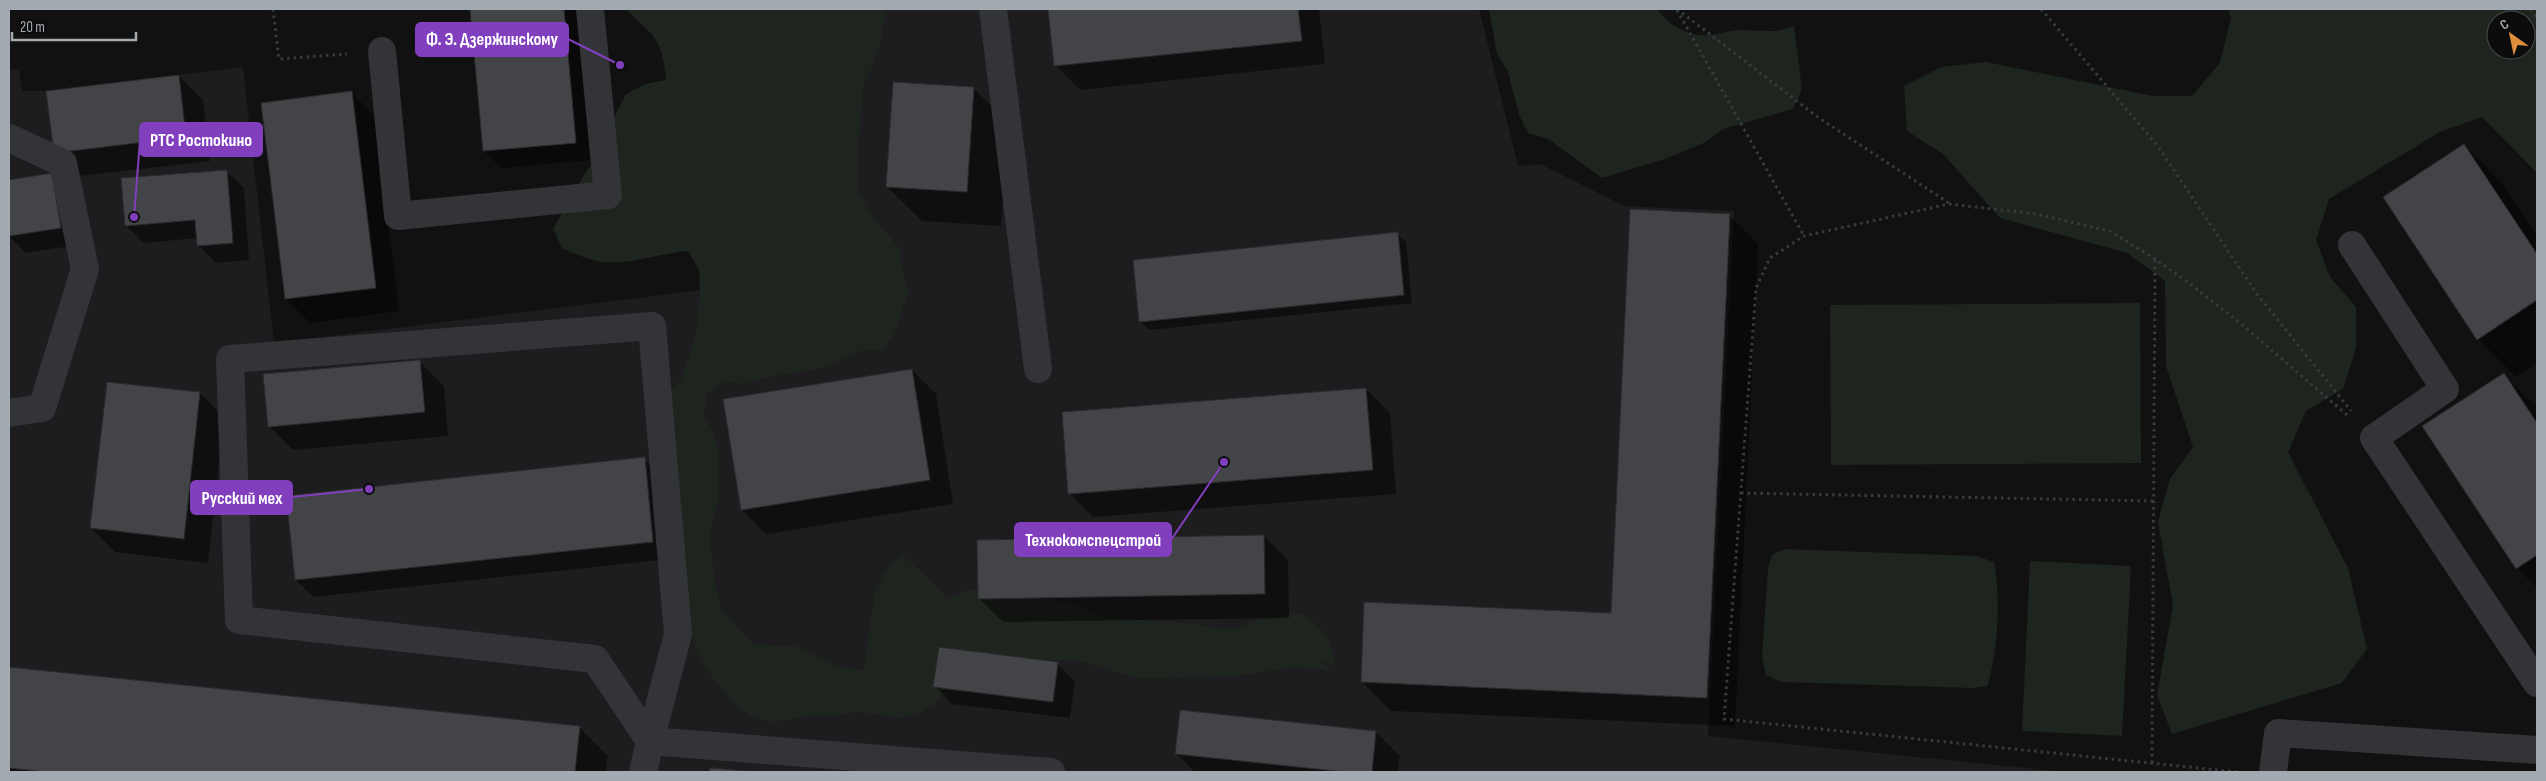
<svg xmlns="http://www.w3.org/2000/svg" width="2546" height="781" font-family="'Sofia Sans Condensed',sans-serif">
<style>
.built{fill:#1d1d1f}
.green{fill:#1e241e;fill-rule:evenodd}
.shadow{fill:#0007}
.building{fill:#424447;stroke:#2b2b2e}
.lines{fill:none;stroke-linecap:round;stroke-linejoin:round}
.path{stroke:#383b3d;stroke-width:3;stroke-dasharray:2.5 4;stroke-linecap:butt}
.minor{stroke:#323437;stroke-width:28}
.leader{fill:none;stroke:#813fbd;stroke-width:2}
.callout-dot{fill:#813fbd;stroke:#0c0c0d;stroke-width:2}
.callout{fill:#813fbd;stroke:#813fbd;stroke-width:2}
.callout-label{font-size:18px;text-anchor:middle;font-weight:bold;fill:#fff}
</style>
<rect width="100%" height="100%" fill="#111112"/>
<path class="built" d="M678,9H1479L1518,166L1540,164L1624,206L1734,211L1708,736L2065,772H9V70L19,69L22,91H46L243,67L274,343L711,289Z"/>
<path class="green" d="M626,9H886L880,43L873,65L864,83L858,147V191L873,217L900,249L902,270L909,290L895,332L884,350H863L827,367L764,378L745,384L724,381L706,395L704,416L715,435L719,457L718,500L712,522L710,543L716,589L722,610L753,644L799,647L841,667L864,670L874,594L885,571L902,554L949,599L968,590L990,587L1035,595L1080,607L1101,617L1196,624L1217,629L1239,628L1258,620L1301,613C1324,630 1331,635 1335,665L1318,662L1336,671L1294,667L1230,677L1138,678L1076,660L1029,662L951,681L939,700L922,712L901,718L859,712L839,715H818L772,722L751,716L734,704L707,670L696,651L686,609L668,395L682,378L696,335L700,291L699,270L688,251C660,253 631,265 602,262C588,260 575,254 562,248L553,229L587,170L602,154L616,113L626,94L645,84L666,80C662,36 654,38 626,9Z
M1489,9H1658C1665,22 1684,34 1699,35C1712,37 1727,30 1741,30C1760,30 1776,34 1794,26L1802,89L1793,109L1723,129L1706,142L1665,159L1602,178L1548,139L1528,133L1519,115L1508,72L1497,54Z
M2228,9H2537V173L2482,117L2440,132L2329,199L2316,240L2330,277L2356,307V348L2343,389L2306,411L2288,452L2348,568L2367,649L2342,683L2172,734L2157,695L2173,605L2158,522L2170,479L2193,447L2166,366L2165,281L2127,253L2000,218L1943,154L1907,131L1904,86L1941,67L1986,62L2153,96H2192L2220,63L2231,18ZM2496,20H2526V50H2496Z
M2140,303L2141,463L1831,465L1830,305Z
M1785,549L1976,556L1994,562C2001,592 1998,656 1987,686L1972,688L1781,682L1766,675L1762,656L1768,568L1772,555Z
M2030,561L2131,566L2122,736L2022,731Z"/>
<path class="shadow" d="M471,9H578L592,160L501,168L484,151Z
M1050,9H1319L1325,64L1080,90L1056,66Z
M179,76L203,100L210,161L79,176L55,152Z
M973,88L1008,122L1001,226L922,221L887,187Z
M351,92L375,116L399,311L310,323L286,299Z
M2464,145L2502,183L2537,237V363L2516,377L2478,339Z
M226,171L244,188L249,260L216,263L198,245V238L143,243L126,225Z
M51,174L77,245L26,253L9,236V182Z
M1729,215L1758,244L1735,726L1391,711L1362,682L1612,614Z
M1398,234L1406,242L1412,303L1149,330L1140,321Z
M420,362L444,386L448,436L293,450L269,426Z
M912,370L936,394L953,504L766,534L742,510Z
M2504,375L2537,408V588L2517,568Z
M108,383L200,393L224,417L208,563L115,552L91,528Z
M1366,389L1390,413L1396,494L1093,517L1069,493Z
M644,459L661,476L670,559L313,597L296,580Z
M1264,536L1288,560L1289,618L1003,622L979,598Z
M1057,664L1075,681L1070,718L952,704L935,686Z
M9,668L579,727L608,756L606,772H9Z
M1376,732L1400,756L1398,772H1195L1176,753Z"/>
<path class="building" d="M470,9H564L576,143L483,151Z
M1048,9H1298L1302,41L1054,66Z
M179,75L186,137L54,153L46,91Z
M893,82L974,87L967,192L886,187Z
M352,91L376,288L285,299L261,103Z
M2464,144L2537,254V300L2477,340L2383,197Z
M227,170L233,243L197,246L195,220L125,226L121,178Z
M52,173L61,228L9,236V180Z
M1630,209L1730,214L1707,698L1361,682L1364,602L1611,613Z
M1398,232L1404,295L1139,322L1133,260Z
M420,360L425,412L268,427L263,374Z
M912,369L930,480L741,510L723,399Z
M2504,373L2537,423V555L2516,569L2422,426Z
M107,382L200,392L184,539L90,528Z
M1366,388L1373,470L1068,494L1062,412Z
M645,457L653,542L295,580L286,496Z
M1264,535L1265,594L978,599L977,540Z
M939,647L1058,662L1053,702L933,687Z
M9,667L580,726L575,772H47L9,768Z
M1180,710L1376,731L1372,772H1345L1175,754Z
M710,768L758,772H709Z"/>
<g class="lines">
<path class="path" d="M273,9L279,59L347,54
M1677,9L1819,118L1949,203
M2041,9L2157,145L2257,294L2351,411
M2531,9L2537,18
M1677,10L1804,236
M1741,493L2154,501
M2152,763L2155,260
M2237,772L1724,719L1756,288L1770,258L1804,236L1949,204L2036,214L2110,231L2155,259L2189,283L2240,323L2347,415"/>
<path class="minor" d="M993,9L1038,369
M382,51L398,216L608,195L590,9
M9,138L63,163L85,269L42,408L9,413
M2352,245L2445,389L2374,438L2537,683
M652,326L678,634L650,741L595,659L239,620L230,359Z
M1024,770L1051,772
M643,772L650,741L1024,770L1023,772
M2273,772L2278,733L2537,750"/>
</g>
<path class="leader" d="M620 65L568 39M134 217L140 140M369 489L292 497M1224 462L1171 540"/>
<g class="callout-dot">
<circle cx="620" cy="65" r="5"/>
<circle cx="134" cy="217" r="5"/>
<circle cx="369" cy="489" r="5"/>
<circle cx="1224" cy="462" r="5"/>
</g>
<g class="callout">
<rect x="416" y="23" width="152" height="33" rx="5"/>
<rect x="140" y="123" width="122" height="33" rx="5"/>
<rect x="191" y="481" width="101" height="33" rx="5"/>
<rect x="1015" y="523" width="156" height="33" rx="5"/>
</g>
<g class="callout-label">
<text x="492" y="45">Ф. Э. Дзержинскому</text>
<text x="201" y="146">РТС Ростокино</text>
<text x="242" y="504">Русский мех</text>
<text x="1093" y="546">Технокомспецстрой</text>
</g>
<rect width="2546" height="781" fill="none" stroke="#a3aab1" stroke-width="20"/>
<g transform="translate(2511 35) rotate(327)"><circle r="24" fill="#0c0c0d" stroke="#484b4f"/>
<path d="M0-4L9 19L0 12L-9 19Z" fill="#de8e3d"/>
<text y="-8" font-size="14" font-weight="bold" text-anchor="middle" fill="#a3aab1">С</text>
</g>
<path d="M12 32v8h124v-8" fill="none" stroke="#a3aab1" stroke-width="2.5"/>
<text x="20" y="32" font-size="15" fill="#a3aab1" stroke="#0c0c0d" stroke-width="4" paint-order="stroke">20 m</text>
</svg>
